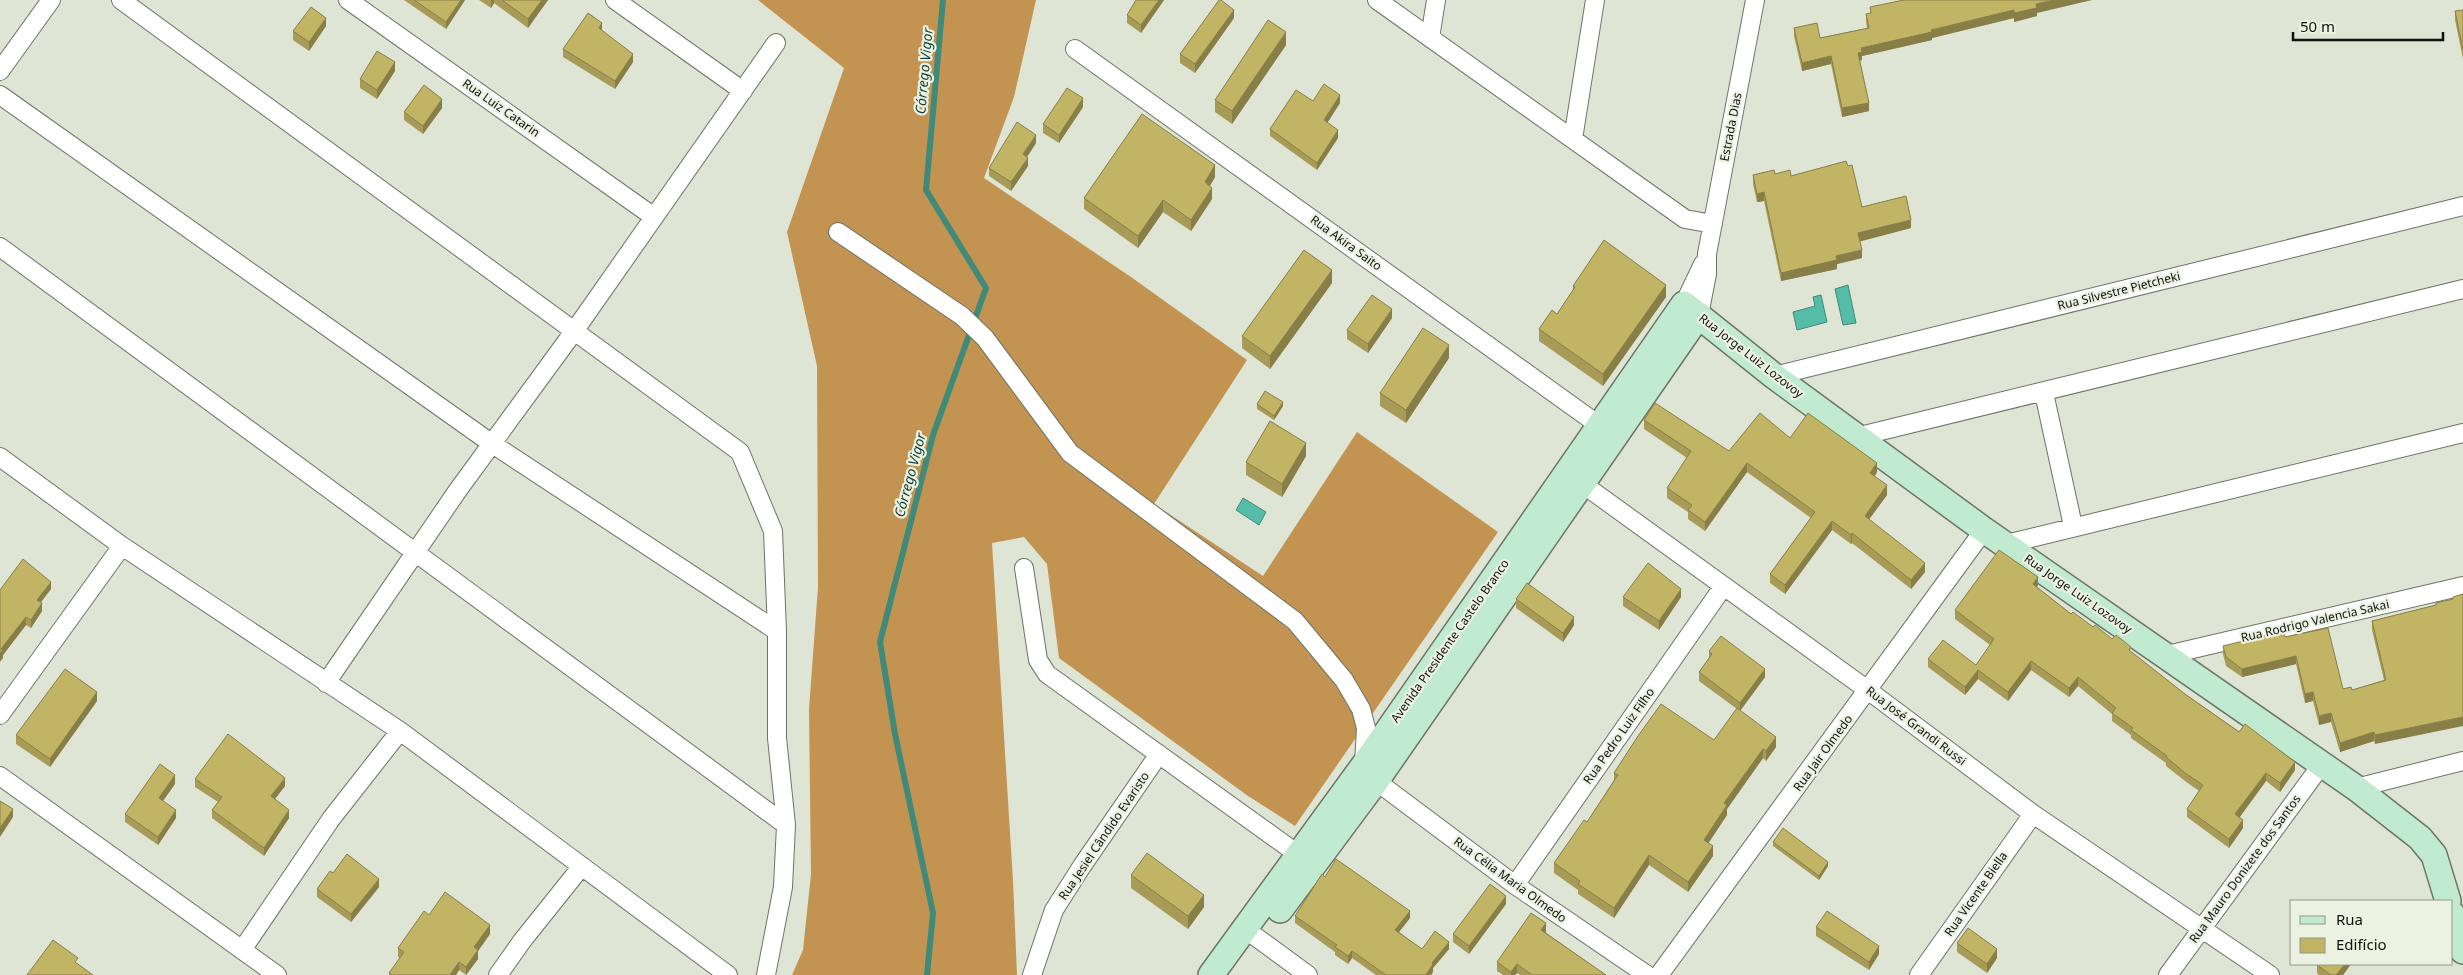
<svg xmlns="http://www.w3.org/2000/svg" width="2463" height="975" font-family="'Noto Sans',sans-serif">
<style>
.forest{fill:#c39351}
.water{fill:#55bda7;stroke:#408a79}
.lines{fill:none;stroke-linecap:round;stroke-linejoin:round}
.stream{stroke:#408a79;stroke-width:6}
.street-casing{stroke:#6d7465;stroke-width:20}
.secondary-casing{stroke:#6d7465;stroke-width:28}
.street{stroke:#fff;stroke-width:18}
.secondary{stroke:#c1ebd1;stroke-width:25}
.wall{fill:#a79b57}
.shaded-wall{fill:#887e47}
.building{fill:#c2b465;stroke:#887e47}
.labels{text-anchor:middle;stroke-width:4.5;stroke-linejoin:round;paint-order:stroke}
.street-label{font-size:12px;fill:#10120d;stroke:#ebf2e1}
.water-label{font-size:14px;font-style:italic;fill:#0d3d34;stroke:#ebf2e1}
</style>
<rect width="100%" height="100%" fill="#dee5d4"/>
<path class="forest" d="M758,0H1036L1014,97L984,178L1131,277L1247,360L1154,504L1263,576L1357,432L1498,532L1295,826L1248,796L1059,658L1047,564L1024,537L992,543L1013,881L1017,975H792L803,950L811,874L809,709L818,587L817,366L787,232L844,68Z"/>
<path class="water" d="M1848,285L1856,323L1843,325L1835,289Z
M1821,295L1827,322L1797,330L1793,312L1815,306L1813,297Z
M1243,498L1266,512L1259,525L1236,510Z"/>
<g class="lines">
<path class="stream" d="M927,975L933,913L895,734L880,642L933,435L986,288L926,190L943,0"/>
<g class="street-casing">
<path id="street" d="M121,0L740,452L773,531L777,631V738L786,825L783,887L766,975
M348,0L654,217
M615,0L743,91
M1377,0L1685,219L1713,224
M1430,38L1436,0
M1075,49L1607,431
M0,71L51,0
M0,95L491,443L777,631
M1573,139L1595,0
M838,232L962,316L985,338L1070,453L1295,621L1344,680L1361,709L1366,728L1364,765L1376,781L1515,885L1647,975
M0,247L786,825
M1684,304L1703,264
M1699,315L1707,274V254L1755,0
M1774,376L2463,206
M2044,393L2073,526
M1856,437L2463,289
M0,457L122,546L400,731L728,975
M1573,477L1869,691L2033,814L2270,975
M2006,544L2463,433
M1024,568L1038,660L1047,674L1299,855
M2167,655L2463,586
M326,683L458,490L575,330L776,43
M0,715L122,546
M0,776L277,975
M2356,788L2463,761
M1515,885L1723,587
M1245,929L1308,975
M242,950L331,819L400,731
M498,975L522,941L582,866
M1032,975L1054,910L1082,866L1159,754
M1659,975L1984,530
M1919,975L2033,814
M2168,975L2322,764"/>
</g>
<g class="secondary-casing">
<path id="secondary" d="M1280,910L1376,781L1699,315
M2452,914L2463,951
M1211,975L1364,765L1684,304L1774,376L1984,530L2356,788L2420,838L2434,855L2448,901"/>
</g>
<use href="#street" class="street"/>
<use href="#secondary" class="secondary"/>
</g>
<path class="wall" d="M404,0H465L446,29Z
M479,0H548L528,28L494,3L491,8Z
M1164,0L1141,33L1127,23V15Z
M1904,0L2037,13V16L2014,22V18L1932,38V40L1862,56V60L1860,61L1869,111L1842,117L1831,64L1802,71L1794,36V28L1820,38L1867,28L1866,22V14L1870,13V7Z
M2463,10V59L2455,20V11Z
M1234,18L1195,73L1180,63V54Z
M326,26L309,51L293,40V31Z
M602,30L633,62L615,89L563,57V49Z
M1286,45L1232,124L1215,112V100Z
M395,71L377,99L360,88V79Z
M1313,101L1340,103L1327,123L1338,138L1317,170L1270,136V129Z
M1083,107L1059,143L1043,133V124Z
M442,108L423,134L404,120V112Z
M1036,143L1027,157L1028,166L1011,191L989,176V168Z
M1848,166L1862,207L1911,228L1860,241L1862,258L1837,264V269L1781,281L1764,201L1757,202L1753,184V175L1775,174L1791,176Z
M1215,177L1210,186L1212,199L1191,231L1163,212L1138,248L1084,209V198Z
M1332,283L1270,369L1242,348V336Z
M1573,286L1666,297L1603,386L1539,341V329L1557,314L1573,290Z
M1392,318L1368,353L1347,339V330Z
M1449,358L1406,423L1380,406V393Z
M1257,404L1283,406L1274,420L1257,409Z
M1644,420L1729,451L1790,438L1877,472L1875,476L1887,495L1869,519L1925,572L1911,589L1852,543L1851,544L1832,530L1785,594L1770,583V574L1811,518L1747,472L1705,531L1688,519V512L1667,498V488L1687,458L1644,429Z
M1306,456L1282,497L1246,475V462Z
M2038,585L2037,587L2071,614L2112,639L2131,652L2185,694L2295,770L2280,792L2266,781L2240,817L2243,828L2229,848L2187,817V809L2199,791L2185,781L2166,766V763L2131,738V735L2112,721V714L2078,686L2069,697L2031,670L2008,701L1978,679L1965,695L1928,667V659L1976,665L1990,645L1955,619V610Z
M51,589L41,602L42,611L31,628L26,625L3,655V658L0,590Z
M2463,594L2375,744L2374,741L2340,752L2331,722L2319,725L2313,701L2305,703L2296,664L2242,677L2226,666L2223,654V646L2285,637L2343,689L2352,690L2384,680L2372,630V621L2436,605L2453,599V597Z
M1623,597H1681L1659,630L1623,606Z
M1516,599L1574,625L1563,642L1516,608Z
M1709,651L1765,677L1740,711L1776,747L1766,761L1763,758L1727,809V815L1708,843L1713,856L1688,892L1649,865L1614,918L1578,894V890L1554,873V863L1587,822L1614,780V773L1714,740L1737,709L1699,681V672L1709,658Z
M97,701L50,767L16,744V735Z
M195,779L285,786L275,799L289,818L264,856L212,818V810L218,802L195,787Z
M175,784L163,801L176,818L158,845L125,822V814Z
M1773,842L1828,866L1819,880L1773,846Z
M1131,875L1204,907L1188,929L1131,888Z
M1325,877L1410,918L1399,932L1422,949H1449L1433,968V972L1431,975H1376L1352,958L1348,964L1335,955V952L1295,923V916Z
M379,887L351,922L317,897V889Z
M1506,904L1469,954L1453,942V934Z
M429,915L490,934L478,951V959L466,975L459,970L456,975H389V973L400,958L398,957V948Z
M1816,927L1879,954L1869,970L1816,936Z
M1545,932L1606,975H1520L1517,973L1515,975H1503L1497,971V962Z
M1957,943L1997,958L1987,973L1957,952Z
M2318,964H2351L2343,975H2319L2317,973V965Z"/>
<path class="shaded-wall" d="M461,0H465L446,29V22Z
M491,0H494V3L491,8Z
M542,0H548L528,28V19Z
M1159,0H1164L1141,33V25Z
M2055,0H2092L2037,13V16L2014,22V13L2036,4Z
M1234,10V18L1195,73V64Z
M2014,10V18L1932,38V40L1862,56V60L1858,61V53L1861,48Z
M326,18V26L309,51V42Z
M602,23V31L599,28Z
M1286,32V45L1232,124V111Z
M633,54V62L615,89V81Z
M1831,56V64L1802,71V63Z
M395,62V71L377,99V90Z
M1340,95V103L1324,128V120Z
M1083,98V107L1059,143V135Z
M442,99V108L423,134V126Z
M1869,103V111L1842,117V108Z
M1338,130V138L1317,170V163Z
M1036,135V143L1023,163V154Z
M1028,158V166L1011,191V182Z
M1215,165V177L1205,194V182Z
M1212,188V199L1191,231V220Z
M1764,192V201L1757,202V194Z
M1163,200V212L1138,248V236Z
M1911,220V228L1858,242V233Z
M1862,250V258L1837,264V269L1781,281V273L1836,256Z
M1332,270V283L1270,369V356Z
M1666,285V297L1603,386V374Z
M1392,309V318L1368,353V344Z
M1449,345V358L1406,423V410Z
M1283,402V406L1274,420V416Z
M1306,443V456L1282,497V484Z
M1747,463V472L1705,531V522Z
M1877,463V472L1870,482V473Z
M1887,485V495L1865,525V516Z
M1832,521V530L1785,594V585Z
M1852,533V543L1851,544V535Z
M1925,563V572L1911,589V580Z
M2038,577V585L2033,593V584Z
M51,582V589L37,607V600Z
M1681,589V597L1659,630V621Z
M42,603V611L31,628V620Z
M26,617V625L3,655V658L0,662V654L1,649Z
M1574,617V625L1563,642V633Z
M2296,656V664L2242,677V669Z
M2031,661V670L2008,701V692Z
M1765,669V677L1740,711V703Z
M1978,670V679L1965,695V687Z
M2078,677V686L2069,697V688Z
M97,692V701L50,767V759Z
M2313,692V701L2305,703V694Z
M2331,713V722L2319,725V716Z
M2463,717V726L2375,744V735Z
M2374,732V741L2340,752V743Z
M1776,737V747L1766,761V751Z
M1763,749V758L1727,809V815L1704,850V840L1724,803Z
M2295,762V770L2280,792V783Z
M2266,773V781L2235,823V814Z
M175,775V784L159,806V798Z
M285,778V786L271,804V796Z
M13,809V817L0,837V828Z
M176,810V818L158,845V837Z
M289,810V818L264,856V848Z
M2243,820V828L2229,848V839Z
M1713,846V856L1688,892V882Z
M1649,855V865L1614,918V908Z
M1828,862V866L1819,880V876Z
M379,879V887L351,922V914Z
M1204,895V907L1188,929V916Z
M1506,896V904L1469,954V946Z
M1410,911V918L1395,937V930Z
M1546,923V932L1541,938V930Z
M490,925V934L478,951V959L466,975V967L474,947Z
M1449,942V949L1433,968V972L1431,975H1426L1432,963Z
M1879,946V954L1869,970V962Z
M1997,949V958L1987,973V964Z
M1352,951V958L1348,964V956Z
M459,962V970L456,975H450Z
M1517,964V973L1515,975H1511V972Z
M2345,964H2351L2343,975H2336Z"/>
<path class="building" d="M414,0H461L446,22Z
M502,0H542L528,19Z
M1136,0H1159L1141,25L1127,15Z
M1219,0H1221L1234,10L1195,64L1180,54Z
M1904,0H2055L2036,4L2037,8L2014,13V10L1931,30L1932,32L1861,48L1862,52L1858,53L1869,103L1842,108L1831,56L1802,63L1794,28L1817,23L1820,38L1869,28L1866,14L1871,13L1870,7Z
M311,7L326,18L309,42L293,31Z
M2463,10V50L2455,11Z
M588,13L602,23L599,28L633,54L615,81L563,49Z
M1268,20L1286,32L1232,111L1215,100Z
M377,51L395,62L377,90L360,79Z
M1324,84L1340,95L1324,120L1338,130L1317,163L1270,129L1296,90L1313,101Z
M424,85L442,99L423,126L404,112Z
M1067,88L1083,98L1059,135L1043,124Z
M1142,114L1215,165L1205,182L1212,188L1191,220L1163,200L1138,236L1084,198Z
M1017,122L1036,135L1023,154L1028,158L1011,182L989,168Z
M1846,161L1848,166L1852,165L1862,207L1906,196L1911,220L1858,233L1862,250L1836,256L1837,260L1781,273L1764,192L1757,194L1753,175L1774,170L1775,174L1790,170L1791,176Z
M1604,240L1666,285L1603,374L1539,329L1552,310L1557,314L1575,287L1573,286Z
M1304,250L1332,270L1270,356L1242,336Z
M1372,295L1392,309L1368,344L1347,330Z
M1423,328L1449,345L1406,410L1380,393Z
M1265,391L1283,402L1274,416L1257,404Z
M1655,403L1729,451L1760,413L1790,438L1808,413L1877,463L1870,473L1887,485L1865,516L1925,563L1911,580L1852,533L1851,535L1832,521L1785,585L1770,574L1815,512L1747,463L1705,522L1688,510L1692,505L1667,488L1691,451L1644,420Z
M1270,421L1306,443L1282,484L1246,462Z
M1999,550L2038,577L2033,584L2071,614L2073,612L2093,627L2095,625L2112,639L2116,635L2131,647L2129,650L2185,694L2239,732L2245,724L2295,762L2280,783L2266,773L2235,814L2243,820L2229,839L2187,809L2203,785L2185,773L2166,757L2167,756L2131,730L2133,728L2112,713L2116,708L2078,677L2069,688L2031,661L2008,692L1978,670L1965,687L1928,659L1943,640L1976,665L1994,639L1955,610Z
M23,559L51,582L37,600L42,603L31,620L26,617L1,649L3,650L0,654V590Z
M1648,563L1681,589L1659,621L1623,597Z
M1527,583L1574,617L1563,633L1516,599Z
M2463,594V717L2375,735L2374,732L2340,743L2331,713L2319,716L2313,692L2305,694L2296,656L2242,669L2226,657L2223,646L2283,631L2285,637L2328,628L2343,689L2351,687L2352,690L2386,680L2372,621L2436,605V603L2453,599V597Z
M1721,636L1765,669L1740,703L1699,672L1712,654L1709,651Z
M65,669L97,692L50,759L16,735Z
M1661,704L1714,740L1737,708L1776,737L1766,751L1763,749L1724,803L1727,805L1704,840L1713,846L1688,882L1649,855L1614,908L1578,884L1580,881L1554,863L1584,820L1587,822L1618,775L1614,773L1638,736Z
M228,734L285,778L271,796L289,810L264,848L212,810L222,797L195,779Z
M160,764L175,775L159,798L176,810L158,837L125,814Z
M0,801L13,809L0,828Z
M1783,828L1828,862L1819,876L1773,842Z
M1147,853L1204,895L1188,916L1131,875Z
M347,854L379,879L351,914L317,889L330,871L333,873Z
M1336,859L1410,911L1395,930L1422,949L1435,931L1449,942L1432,963L1433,964L1426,975H1386L1352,951L1348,956L1335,947L1337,945L1295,916L1322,874L1325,877Z
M1490,884L1506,896L1469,946L1453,934Z
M445,892L490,925L474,947L478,950L466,967L459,962L450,975H392L389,973L404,952L398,948L424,911L429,915Z
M1827,911L1879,946L1869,962L1816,927Z
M1531,913L1546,923L1541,930L1606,975H1532L1517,964L1511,972L1497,962Z
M1968,928L1997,949L1987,964L1957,943Z
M53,940L78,958L75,962L93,975H27Z
M2318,964H2345L2336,975H2331L2317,965Z"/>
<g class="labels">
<g class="street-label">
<text transform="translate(501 108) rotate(35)" y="4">Rua Luiz Catarin</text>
<text transform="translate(1731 127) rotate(-79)" y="4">Estrada Dias</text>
<text transform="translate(1346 243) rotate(36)" y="4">Rua Akira Saito</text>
<text transform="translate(2119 291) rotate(-14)" y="4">Rua Silvestre Pietcheki</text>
<text transform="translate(1751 356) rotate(38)" y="4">Rua Jorge Luiz Lozovoy</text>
<text transform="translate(2078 594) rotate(35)" y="4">Rua Jorge Luiz Lozovoy</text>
<text transform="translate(2315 621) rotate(-13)" y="4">Rua Rodrigo Valencia Sakai</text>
<text transform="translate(1450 641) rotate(-55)" y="4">Avenida Presidente Castelo Branco</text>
<text transform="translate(1916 726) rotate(37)" y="4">Rua José Grandi Russi</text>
<text transform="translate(1619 736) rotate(-55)" y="4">Rua Pedro Luiz Filho</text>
<text transform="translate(1823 753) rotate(-54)" y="4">Rua Jair Olmedo</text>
<text transform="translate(1104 836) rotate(-56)" y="4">Rua Jesiel Cândido Evaristo</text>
<text transform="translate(2245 869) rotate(-54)" y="4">Rua Mauro Donizete dos Santos</text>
<text transform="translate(1510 880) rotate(36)" y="4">Rua Célia Maria Olmedo</text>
<text transform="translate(1976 894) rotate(-55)" y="4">Rua Vicente Biella</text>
</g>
<g class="water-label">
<text transform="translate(924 71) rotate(-85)" y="5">Córrego Vigor</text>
<text transform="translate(910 475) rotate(-75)" y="5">Córrego Vigor</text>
</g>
</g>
<rect x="2290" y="900" width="162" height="65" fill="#ebf2e1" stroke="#93988c"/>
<rect x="2300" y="916" width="25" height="8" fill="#c1ebd1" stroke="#93988c"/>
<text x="2336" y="925" font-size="15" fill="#10120d">Rua</text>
<rect x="2300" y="938" width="25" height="15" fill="#c2b465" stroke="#93988c"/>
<text x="2336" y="950" font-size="15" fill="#10120d">Edifício</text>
<path d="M2293 32v8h150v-8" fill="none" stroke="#10120d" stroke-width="2.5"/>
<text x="2300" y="32" font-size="15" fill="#10120d" stroke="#ebf2e1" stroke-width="4" paint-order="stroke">50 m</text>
</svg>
